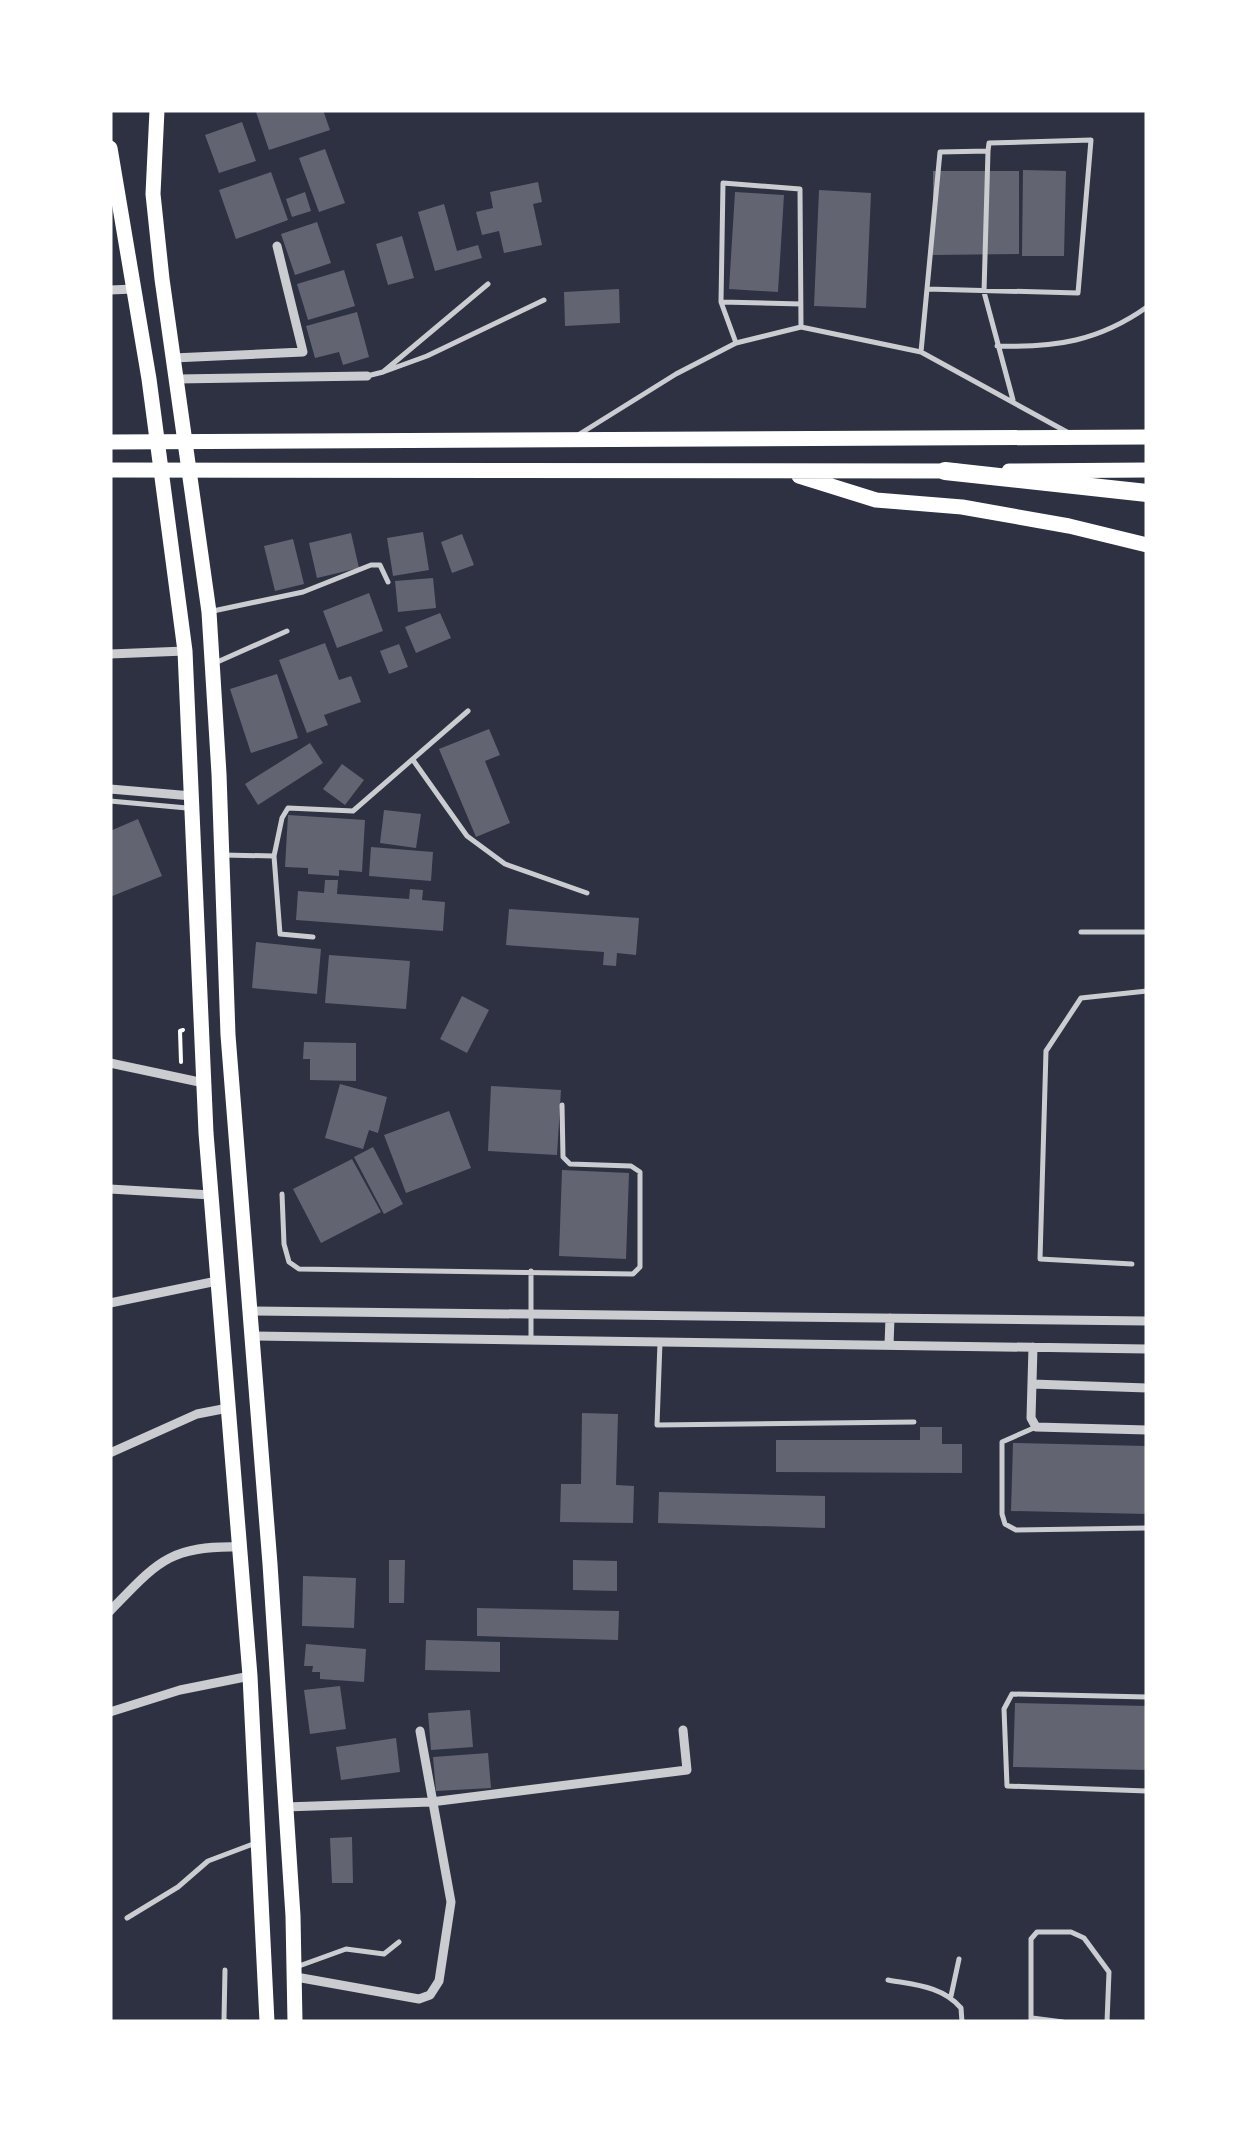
<svg xmlns="http://www.w3.org/2000/svg" width="1257" height="2132" font-family="Poppins,sans-serif">
<style>
.building{fill:#626471}
.lines{fill:none;stroke-linecap:round;stroke-linejoin:round}
.path{stroke:#fff;stroke-width:4}
.service{stroke:#caccd0;stroke-width:5}
.minor{stroke:#caccd0;stroke-width:9}
.primary{stroke:#fff;stroke-width:15}
.trunk{stroke:#fff;stroke-width:15}
.motorway{stroke:#fff;stroke-width:18}
</style>
<rect width="100%" height="100%" fill="#2d3142"/>
<path class="building" d="M262,110H323L330,130L269,150L256,112Z
M242,122L256,161L219,173L205,135Z
M325,149L345,203L319,212L299,158Z
M1023,170L1066,171L1064,256H1022Z
M933,171H1019V254L933,255Z
M271,172L288,220L236,239L219,190Z
M538,182L542,202L533,204L542,245L504,253L499,231L482,235L476,212L493,208L490,192Z
M819,190L871,193L866,308L814,306Z
M305,192L311,211L292,217L286,199Z
M735,192L784,195L778,292L729,289Z
M444,204L457,251L478,245L482,258L435,271L418,212Z
M317,222L331,263L295,275L281,234Z
M402,236L414,278L388,285L376,244Z
M344,270L355,306L308,320L297,284Z
M619,289L620,323L565,326L564,292Z
M357,312L369,357L343,365L339,352L315,358L306,326Z
M423,532L429,570L393,576L387,538Z
M351,533L359,568L317,578L309,543Z
M462,534L474,565L452,573L441,542Z
M293,539L304,584L275,591L264,546Z
M433,578L436,608L398,612L395,581Z
M369,593L383,631L337,648L323,611Z
M440,613L451,638L416,653L405,627Z
M325,643L339,680L351,676L361,702L324,715L328,725L307,733L279,660Z
M399,644L408,667L389,674L380,651Z
M277,674L298,738L251,753L230,689Z
M489,729L500,755L485,761L510,823L476,837L439,749Z
M310,743L323,763L258,805L245,784Z
M342,764L364,780L345,805L323,789Z
M384,810L421,814L416,848L380,843Z
M288,815L365,820L362,872L339,870V876L308,874V868L285,867Z
M138,819L162,876L110,897V831Z
M371,847L433,852L431,881L369,876Z
M325,880H338L337,894L409,899L410,889L423,890L422,900L445,902L443,931L296,920L298,891L324,893Z
M509,909L639,918L636,955L617,953L616,966L603,965L604,952L506,945Z
M256,942L321,949L317,994L252,988Z
M329,955L410,961L406,1009L325,1003Z
M462,996L489,1010L467,1053L440,1039Z
M304,1042L356,1043V1081L310,1080V1059H303Z
M340,1084L387,1097L378,1133L369,1130L363,1149L325,1138Z
M491,1086L561,1090L557,1155L488,1151Z
M449,1111L471,1168L406,1193L384,1135Z
M373,1147L403,1204L384,1214L354,1157Z
M352,1159L381,1212L321,1243L293,1189Z
M562,1170L629,1173L626,1259L559,1256Z
M582,1413L618,1414L616,1485L634,1486L633,1523L560,1522L561,1484H581Z
M920,1427H942V1444H962V1473L776,1472V1440H920Z
M1013,1443L1147,1446V1514L1011,1511Z
M659,1492L825,1496V1528L658,1523Z
M389,1560H405L404,1603H389Z
M573,1560L617,1561V1591L573,1590Z
M303,1576L356,1578L354,1628L302,1626Z
M477,1608L619,1611L618,1640L477,1636Z
M426,1640L500,1642V1672L425,1670Z
M306,1644L366,1649L364,1682L320,1679V1672H312L313,1666H304Z
M340,1686L346,1729L310,1734L304,1690Z
M1015,1703L1147,1706V1770L1013,1767Z
M470,1710L473,1747L431,1750L428,1713Z
M396,1738L400,1772L341,1780L336,1747Z
M488,1753L491,1788L436,1791L433,1757Z
M352,1837L353,1883H332L330,1838Z"/>
<g class="lines">
<path class="path" d="M181,1062L180,1031L183,1030"/>
<path class="service" d="M927,289L1078,293L1091,140L989,143L988,151
M721,302L801,304
M736,343L721,302L723,183L800,189L801,326
M997,346C1055,348 1099,341 1147,307
M921,352L940,152L988,151L984,292L1013,400
M383,372L427,356L544,300
M367,376L383,372L488,284
M578,435L676,374L736,343L801,327L921,352L1067,432
M213,611L303,592L371,565H380L388,582
M215,663L287,631
M413,760L467,836L505,864L587,893
M110,801L187,808
M223,855L274,856L280,934L313,937
M274,856L282,818L288,808L353,811L468,711
M1081,932H1147
M282,1194L284,1244L289,1262L299,1269L633,1274L640,1267V1172L631,1166L570,1164L563,1157L562,1105
M1132,1264L1040,1259L1046,1051L1081,998L1147,991
M531,1271V1338
M660,1342L657,1425L914,1422
M1036,1427L1002,1442V1514L1005,1524L1016,1530L1147,1528
M1147,1697L1012,1694L1004,1709L1007,1786L1147,1791
M127,1918L178,1887L208,1861L253,1844
M299,1966L346,1949L384,1954L399,1942
M225,1970L224,2019L227,2022
M888,1980C915,1985 942,1986 961,2008L962,2022
M951,1996L959,1959
M1032,2018L1063,2022
M1031,2022V1939L1037,1932H1071L1084,1938L1109,1972L1107,2022"/>
<path class="minor" d="M110,290L134,289
M173,358L303,352L277,246
M177,379L367,376
M110,654L185,651
M110,789L192,796
M110,1063L204,1083
M110,1189L211,1195
M110,1303L217,1281
M251,1311L1147,1321
M252,1336L1147,1349
M889,1345L890,1318
M1033,1347L1031,1418L1036,1427L1147,1430
M1032,1384L1147,1388
M110,1453L197,1414L228,1408
M110,1611C156,1564 168,1545 239,1547
M110,1712L180,1690L250,1676
M285,1807L431,1802L687,1770L683,1730
M296,1977L419,1999L430,1995L439,1981L451,1902L420,1731"/>
<path class="primary" d="M157,110L153,194L162,279L209,612L219,774L228,1035L270,1564L293,1916L295,2022
M110,148L149,379L185,651L206,1133L250,1676L267,2022"/>
<path class="trunk" d="M110,442L1147,437
M110,470L956,471
M1009,471L1147,470
M799,476L876,500L962,507L1069,526L1147,545"/>
<path class="motorway" d="M945,471L1147,493"/>
</g>
<rect width="1257" height="2132" fill="none" stroke="#ffffff" stroke-width="225"/>
</svg>
